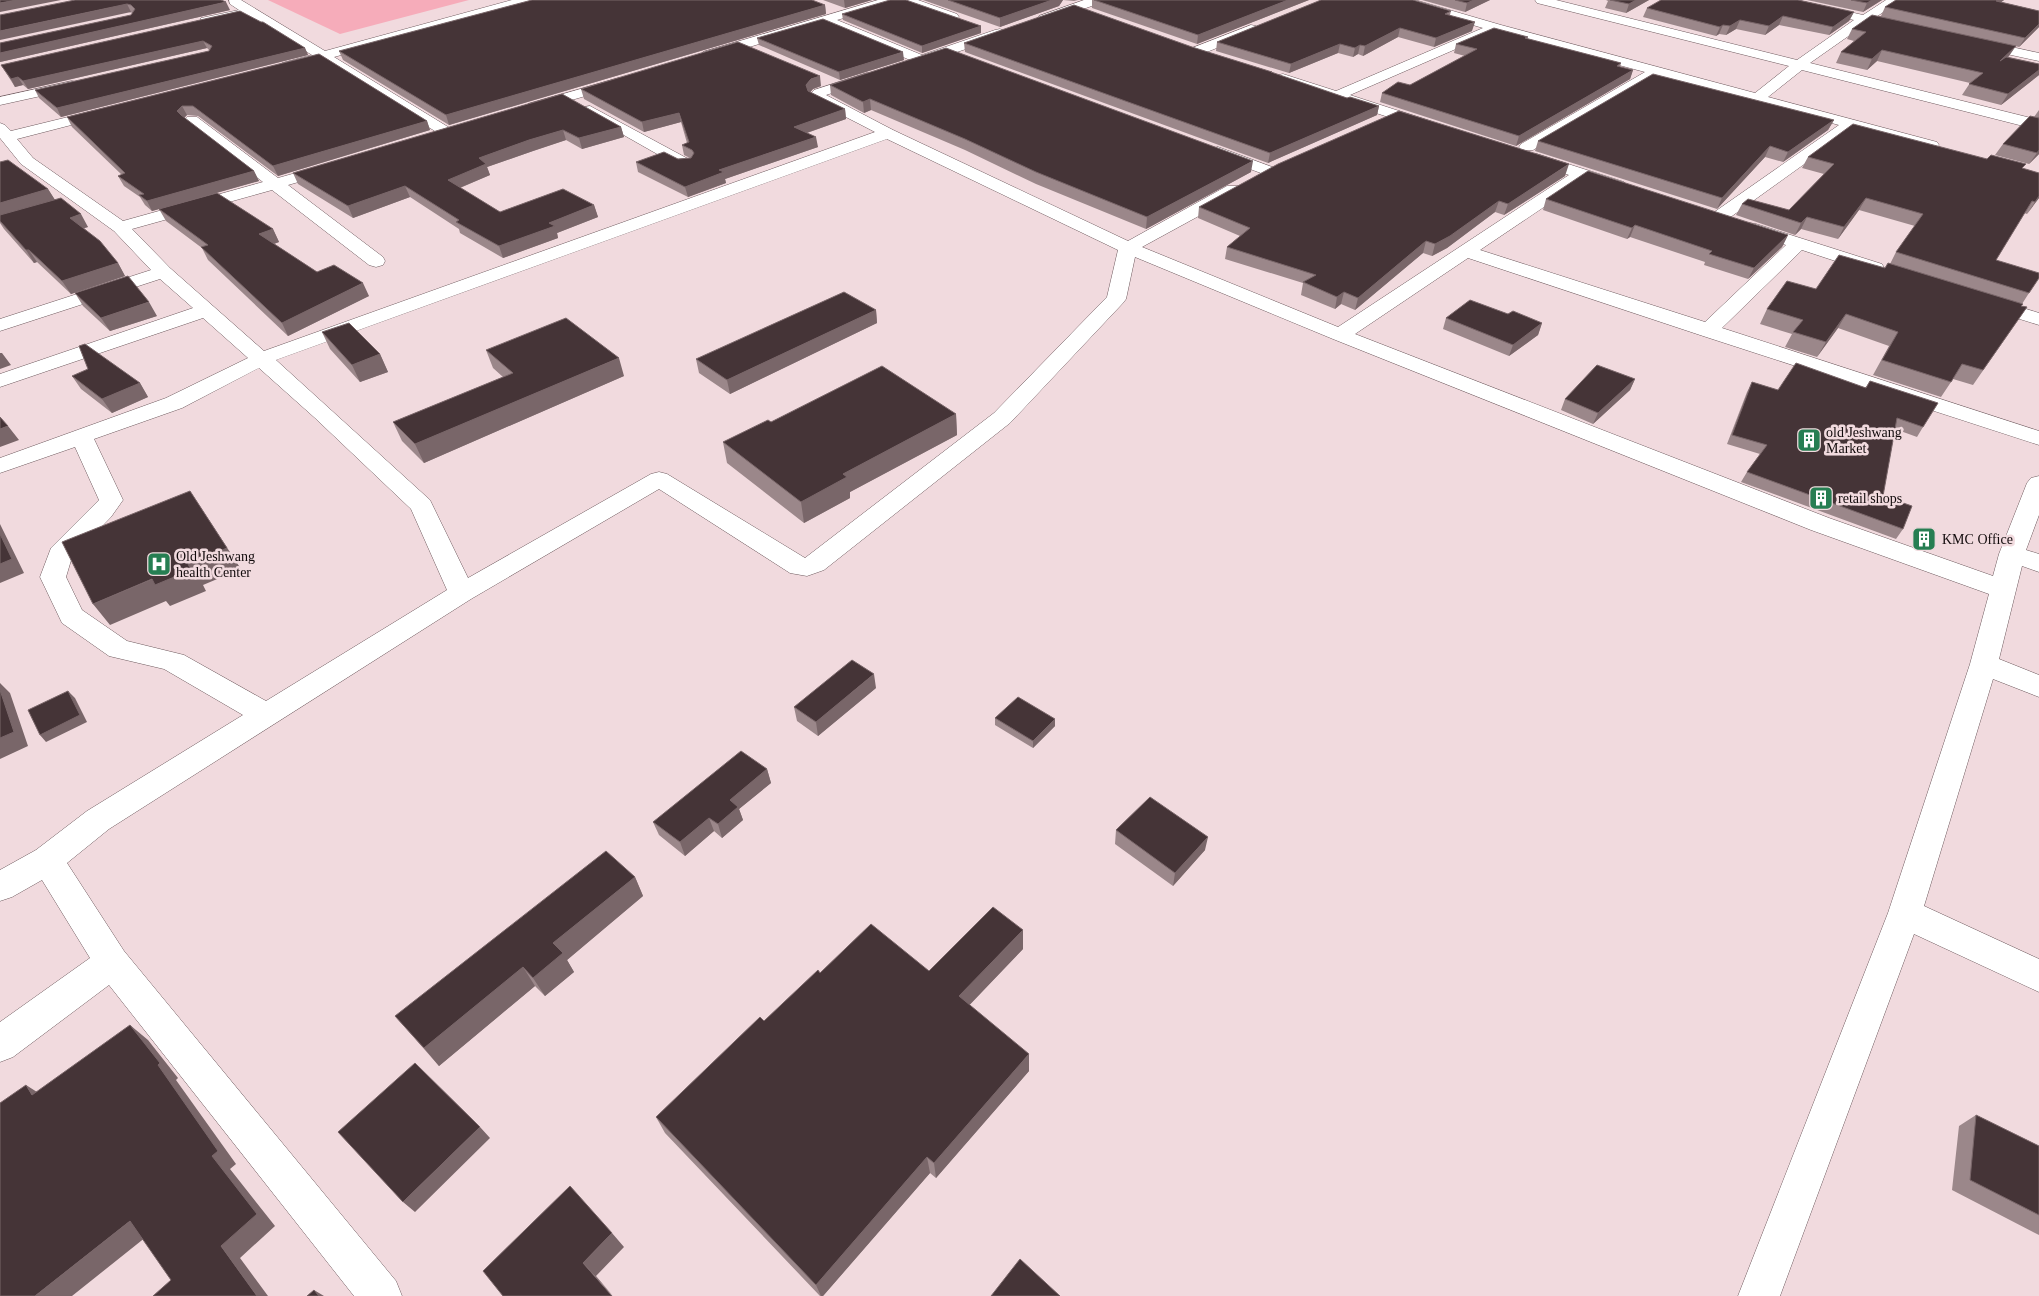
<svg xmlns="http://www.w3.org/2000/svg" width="2039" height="1296" font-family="Georgia,serif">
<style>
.green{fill:#f6acba}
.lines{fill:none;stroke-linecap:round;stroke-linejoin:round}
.minor-casing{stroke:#6e5a5e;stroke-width:1}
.minor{fill:#fff;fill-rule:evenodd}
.wall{fill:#9b878a}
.shaded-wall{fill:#796669}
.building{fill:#453437;stroke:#796669}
.labels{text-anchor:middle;stroke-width:5;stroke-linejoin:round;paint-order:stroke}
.poi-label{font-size:14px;fill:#110a0b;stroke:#f1dade;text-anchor:start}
</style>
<rect width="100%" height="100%" fill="#f1dade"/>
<path class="green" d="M268,0H469L340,34Z"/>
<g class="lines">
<g class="minor-casing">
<path id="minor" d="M229,0H241L325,51L512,0H532L530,3L334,57L453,130L456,133L453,136H443L321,61L287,70L282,69L280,66L282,63L312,55L248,15L206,25L201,24L200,21L201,18L239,10L230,4Z
M878,0H897L895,3L837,20L922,55L995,30L1000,29L1007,33L1005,36L915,66L910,65L908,62L910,60L825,24L713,58H703L701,55L703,52Z
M900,0H918L957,14L959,17L957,20H949L902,3Z
M1084,0H1102L1100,3L1047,22L1043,23L1037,19L1039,16Z
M1396,0H1415L1501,25L1755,93L1789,66L1537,3L1535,0H1556L1797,60L1854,20L1777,3L1775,0H1797L1863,15L1886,0H1901L1876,17L1906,24L1907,27L1906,30L1901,31L1867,23L1810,63L2039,120V130L1802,70L1768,97L1937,142L1939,145L1937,148L1931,150L1853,129L1725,221L1719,222L1713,221L1710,217L1713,213L1839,125L1658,76L1533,150H1521L1519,147L1521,144L1645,72L1495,32L1350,95L1433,122L1436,125L1433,128L1428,130L1278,81L1276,78L1278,75L1283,74L1336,91L1483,28L1398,3Z
M1251,25L1256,26L1257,29L1256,32L1202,54H1192L1190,51L1192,48Z
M1975,39L2039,53V61L1970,46L1968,43Z
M867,73L872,74L874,77L872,80L826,95L893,130L1128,241L1227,186H1239L1241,190L1239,194L1142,247L1338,327L1569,175L1525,160L1523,157L1525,154H1537L1624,182L1626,186L1624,190L1618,191L1584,180L1480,250L1705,322L1786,245L1744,232L1741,228L1744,224L1750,223L1756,224L1882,264L1884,268L1882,272L1875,274L1802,250L1722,328L2039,431V445L1700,335L1468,258L1355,334L1829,518L1993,576L1999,554L2027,483L2031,478L2039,476V515L2026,550L2039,554V572L2022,566L1999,659L2039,675V697L1993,679L1924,906L2039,959V992L1914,934L1780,1296H1738L1888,913L1970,664L1989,594L1811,530L1333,339L1135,257L1126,299L1123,303L1010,423L824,570L807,576L790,573L659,489L471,599L109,829L67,863L124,951L396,1281L402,1296H354L109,985L13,1057L0,1062V1022L90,958L42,880L12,897L0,901V870L36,850L87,811L243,715L164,669L109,656L62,623L40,577L51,548L99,500L75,447L0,473V458L166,398L248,358L203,318L0,387V374L193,308L160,279L0,331V319L151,270L114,231L21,164L0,138V123L5,125L11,131L105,108L110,109L112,112L110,115L17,139L33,158L123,221L263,182L187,123L184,120L187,117H197L278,178L331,163L337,165L339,168L337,171L288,185L383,257L385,261L383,265L376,267L369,265L272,190L132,229L170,268L264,351L875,132L811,99L809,96L814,90ZM887,139L1118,250L1107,297L994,413L805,558L667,474L659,472L651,474L468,578L430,500L276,360ZM259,368L315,418L411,509L447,590L266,701L184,655L127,641L82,610L66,577L72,557L111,517L123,500L94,439L182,408Z
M619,78L624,79L626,82L624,85L533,111L528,110L526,107L528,104Z
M72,81L77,82L79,85L77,88L0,105V97Z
M590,106L692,161L694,164L692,167H680L585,113L583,110L585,107Z
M1218,147L1275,168L1277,171L1275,174L1269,176L1212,155L1210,152L1212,149Z
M1988,297L2039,313V325L1981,307L1978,303L1981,299Z"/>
</g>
<use href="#minor" class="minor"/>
</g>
<path class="wall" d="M75,0L230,10L0,62V43L131,15L133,13Z
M823,0H872L845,8Z
M923,0H1078L1074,1L1063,0L1059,6L1000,27Z
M1092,0H1309L1197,44L1092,8Z
M1422,0H1490L1465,12Z
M1606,0H1649L1626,13L1605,8L1608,1Z
M1807,0H1882L1863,12Z
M1896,0H2004L2001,2L2039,11V27L2019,47L2015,46L2008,57L2039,64V75L2001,105L1962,95L1970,83L1877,61L1867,70L1836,63L1841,52L1854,41L1847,39L1852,29L1881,16L1885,7Z
M825,5L826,14L449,125L343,60L339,51Z
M1647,8L1854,12L1849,21L1829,35L1779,25L1765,35L1736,29L1726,35L1719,34L1716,36L1643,17Z
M240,11L305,48L308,55L61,117L39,98L35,90L209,51V50L207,48L28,89L23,85L15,87L1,65Z
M1451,11L1450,15L1472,31L1434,47L1398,37L1363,56L1358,54L1353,57L1338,53L1289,73L1216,51L1217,42Z
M842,14L981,26V33L922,53L843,20Z
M757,38L904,60L840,80L759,45Z
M1528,39L1621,63L1620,67L1633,70L1630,79L1516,146L1380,102L1382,93L1410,85L1465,56L1454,53L1456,44Z
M964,43L1192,47L1272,72V73L1347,98L1379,106L1377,115L1268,163L965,52Z
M319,54L427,121L430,130L278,176L198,116L187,115L184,118L254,171L259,181L152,211L145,205L140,197L124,186L118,176L122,175L72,127L67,117Z
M830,85L1251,172L1146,229L1036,184L965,150L871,110L864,113L831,95Z
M821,86L813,89L810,92L845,109L846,119L807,133L818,147L725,179L726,183L688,197L638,172L636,162L690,158L684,155L682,145L687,143L681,122L644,132L584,99L581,89Z
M562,94L621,127L624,137L582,149L566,140L533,151L487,167L490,175L460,188L500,212L594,205L598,217L557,233L558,238L503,258L460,233L459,229L410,197L353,218L298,184L293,173Z
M2039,110V154L2029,164L1995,155L2003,144L2034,117Z
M1834,120L1828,130L1783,162L1765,157L1717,209L1535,151L1538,141Z
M1808,157L2023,169L2039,173V198L2027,214L2024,213L1996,260L2029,293L2022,304L2021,306L2027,307L1973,385L1953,379L1941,397L1873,375L1889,346L1838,328L1817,357L1785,347L1792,334L1760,324L1767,309L1816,289L1885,268L1890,264L1896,252L1915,226L1859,210L1838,239L1801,229L1795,235L1736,215L1742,204L1789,210L1824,174L1802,168Z
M0,162L48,189L55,200L88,227L84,228L118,263L125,276L71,294L37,262L34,263L4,229L0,223Z
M1565,176L1504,215L1495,212L1447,248L1432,256L1423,253L1355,310L1341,304L1335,309L1301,295L1303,283L1225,259L1227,247L1240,236L1198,218L1199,207Z
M1546,199L1788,235L1782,247L1748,279L1704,265L1705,262L1630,237L1627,239L1543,210Z
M159,209L273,229L279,242L274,244L317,272L369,296L288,336L208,260L202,248L166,221Z
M75,293L157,316L110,331L83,306Z
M876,310L877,323L730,394L699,373L696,359Z
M1508,314L1542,323L1538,335L1509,356L1443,329L1446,318Z
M322,332L380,354L388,372L360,382L330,349Z
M486,350L624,376L424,463L402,441L393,422L503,377L493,368Z
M72,376L140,383L148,397L112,413L81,389Z
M1635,379L1630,390L1593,424L1561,410L1565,399Z
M1870,381L1923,427L1917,437L1895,429L1883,496L1903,529L1896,539L1741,482L1747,472L1760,454L1727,444L1747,392L1752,382L1778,390L1866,387Z
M956,414L957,435L850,492V498L804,523L727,463L723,442L771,422Z
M876,688L818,736L797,721L794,707Z
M995,718L1055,719V726L1033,748L995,725Z
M767,769L771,783L739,809L743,820L722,838L714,831L685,856L659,835L653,822Z
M1116,830L1205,850L1173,886L1115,844Z
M635,877L643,896L567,960L574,972L545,996L535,986L439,1066L395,1016Z
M1023,949L969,1005L1029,1071L936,1178L930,1173L823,1296H820L665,1133L656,1117L764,1021L820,973L929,971Z
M1976,1115L2039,1146V1235L1952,1190L1959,1126Z"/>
<path class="shaded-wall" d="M17,0H61L0,12V3Z
M844,0H872L845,8Z
M1052,0H1063L1059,6L1000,27V18Z
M1288,0H1309L1197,44L1198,35Z
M1474,0H1490L1465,12L1467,3Z
M1636,0H1649L1626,13L1629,4Z
M1872,0H1882L1863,12L1867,3Z
M1997,0H2004L1991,10L1996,1Z
M226,2L230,10L0,62V53Z
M127,4L131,12L0,40V31Z
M825,5L826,14L449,125L446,115Z
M1854,12L1849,21L1829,35L1833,27Z
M1783,16L1779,25L1765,35L1769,26Z
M1740,20L1736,29L1726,35L1730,26Z
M1475,22L1472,31L1434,47L1436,38Z
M2039,24V27L2019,47L2025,38Z
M1723,25L1719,34L1716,36L1720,27Z
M981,26V33L922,53V46Z
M1400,28L1398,37L1363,56L1365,46Z
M203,41L207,48L28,89L23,81Z
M1340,44L1338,53L1289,73L1291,64Z
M1360,45L1358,54L1353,57L1355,48Z
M2016,46L2009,56L1994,72L2000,61Z
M305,48L308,55L61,117L57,108Z
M1882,50L1877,61L1867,70L1872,59Z
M903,52L904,60L840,80L839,72Z
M1633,70L1630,79L1516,146L1519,136Z
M2039,70V75L2001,105L2008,94Z
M820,76L821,86L813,89L808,95L806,85L811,79Z
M18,77L23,85L15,87L11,79Z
M870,99L871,110L864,113L863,102Z
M182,106L187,115L182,120L177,111Z
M1379,106L1377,115L1268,163L1270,153Z
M845,109L846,119L795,137L794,127Z
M679,113L681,122L644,132L642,122Z
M1834,120L1828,130L1783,162L1788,152Z
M427,121L430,130L278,176L273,166Z
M621,127L624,137L582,149L579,138Z
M563,130L566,140L533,151L487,167L490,175L452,191L448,180L479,158L529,140Z
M816,137L818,147L725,179L726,183L688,197L685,187L719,170Z
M1770,146L1765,157L1717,209L1722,198Z
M2039,150V154L2029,164L2037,153Z
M1253,161L1251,172L1146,229L1147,217Z
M1569,164L1565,176L1504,215L1508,204Z
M254,171L259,181L152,211L147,201Z
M405,186L410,197L353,218L348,206Z
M48,189L55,200L0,216V203Z
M2039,196V198L2027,214Z
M1866,198L1859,210L1838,239L1844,227Z
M1499,201L1495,212L1447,248L1432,256L1435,244Z
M594,205L598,217L557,233L558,238L503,258L499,246L549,223Z
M81,214L88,227L78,230L70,218Z
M1807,217L1801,229L1795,235L1801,223Z
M1635,225L1630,237L1627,239L1632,228Z
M273,229L279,242L265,247L259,234Z
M1788,235L1782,247L1748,279L1754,268Z
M1426,241L1423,253L1355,310L1358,298Z
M26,250H29L37,262L34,263Z
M118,263L125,276L71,294L62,281Z
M363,283L369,296L288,336L282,323Z
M1344,292L1341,304L1335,309L1337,297Z
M149,302L157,316L110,331L101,318Z
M876,310L877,323L730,394L727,380Z
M1846,314L1838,328L1817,357L1826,342Z
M1542,323L1538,335L1509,356L1513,345Z
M0,353H2L11,365L0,369Z
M380,354L388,372L360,382L352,365Z
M619,358L624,376L424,463L415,444Z
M1635,379L1630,390L1593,424L1598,413Z
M140,383L148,397L112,413L102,399Z
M956,414L957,435L850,492V498L804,523L801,502L843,474Z
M8,426L19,440L0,447V429Z
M190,491L241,569L203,585L206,591L170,606L166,601L110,625L93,604L188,564Z
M0,524L24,573L0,583Z
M874,674L876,688L818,736L816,722Z
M0,683L10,693L28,746L0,759Z
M68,691L75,698L87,722L46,742L40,735Z
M1055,719V726L1033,748V741Z
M767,769L771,783L739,809L743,820L722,838L718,824L730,800Z
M709,818L714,831L685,856L680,842Z
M1208,837L1205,850L1173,886L1175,873Z
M635,877L643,896L567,960L574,972L545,996L533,978L553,943Z
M1023,930V949L961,1014L959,996Z
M523,967L535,986L439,1066L424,1048Z
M130,1025L148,1040L178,1078L176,1080L236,1164L230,1169L275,1226L240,1258L268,1296H257L221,1246L212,1156Z
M1029,1054V1071L936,1178L934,1163Z
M26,1085L48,1099L32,1095Z
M480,1127L490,1138L415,1212L403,1202Z
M927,1157L930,1173L823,1296H821L816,1285Z
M130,1221L151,1233L72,1296H35Z
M612,1233L624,1247L596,1276L613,1296L583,1263Z
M314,1290L324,1296H319Z"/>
<path class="building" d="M0,0H17L0,3Z
M75,0H221L226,2L0,53V43L131,15L135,9L131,5L127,4L0,31V15Z
M532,0H812L825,5L446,115L339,51Z
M890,0H906L981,26L922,46L842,14Z
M948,0H1052L1000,18Z
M1094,0H1288L1198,35Z
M1321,0H1413L1451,11L1445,14L1475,22L1436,38L1400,28L1365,46L1360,45L1355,48L1340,44L1291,64L1217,42Z
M1455,0H1474L1467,3Z
M1610,0H1636L1629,4Z
M1661,0H1798L1854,12L1833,27L1783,16L1769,26L1740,20L1730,26L1723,25L1720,27L1647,8Z
M1851,0H1872L1867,3Z
M1896,0H1997L1996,1L2039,11V24L2025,38L1885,7Z
M1074,5L1192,47L1272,72H1271L1347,98L1350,97L1379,106L1270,153L964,43Z
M240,11L261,22H263L305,48L57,108L35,90L209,51L212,46L203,41L23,81L18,77L11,79L1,65Z
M1872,15L2016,46L2000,61L2006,57L2039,64V70L2008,94L1969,84L1983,73L1882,50L1872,59L1841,52L1866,32L1852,29Z
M823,19L903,52L839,72L757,38Z
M1494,28L1528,37L1525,38L1621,63L1617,66L1633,70L1519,136L1382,93L1398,82L1410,85L1477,49L1456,44Z
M738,42L820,76L811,79L806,85L808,91L845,109L794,127L816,137L719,170L724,172L685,187L636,162L664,152L678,159L691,158L694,153L692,150L682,145L689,142L679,113L642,122L581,89Z
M946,48L1253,161L1147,217L1036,172L965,139L870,99L863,102L830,85Z
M319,54L427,121L273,166L193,106H182L177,111L181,115L254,171L147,201L139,195L144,194L118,176L125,173L67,117Z
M1653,74L1834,120L1788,152L1770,146L1722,198L1538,141Z
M562,94L621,127L579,138L563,130L529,140L479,158L486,164L448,180L500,212L563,189L594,205L549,223L555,226L499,246L456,222L459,220L405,186L348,206L293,173Z
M1399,111L1569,164L1508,204L1499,201L1450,236L1435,244L1426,241L1358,298L1344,292L1337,297L1303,282L1316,275L1227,247L1250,228L1199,207L1278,164Z
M2030,116L2039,118V150L2037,153L2003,144Z
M1853,124L1987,159L1991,155L2026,164L2022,168L2039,173V196L2035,202L2032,201L1996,260L2039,273V278L2029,293L1896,252L1923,214L1866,198L1844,227L1807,217L1801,223L1742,204L1748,199L1789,210L1834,164L1808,157Z
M8,160L48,189L0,203V162Z
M1588,171L1788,235L1754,268L1709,254L1712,251L1635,225L1632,228L1546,199Z
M217,193L273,229L259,234L317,272L334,265L363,283L282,323L201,247L208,245L159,209Z
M61,198L81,214L70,218L100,241L118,263L62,281L29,250H26L0,221V215Z
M1839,255L1885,268L1888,263L2023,304L2021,306L2027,307L1983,370L1962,364L1951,382L1882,360L1898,332L1846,314L1826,342L1793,332L1803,320L1767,309L1787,281L1816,289Z
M128,276L149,302L101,318L75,293Z
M844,292L876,310L727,380L696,359Z
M1470,300L1508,314L1513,311L1542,323L1513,345L1446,318Z
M566,318L619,358L415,444L393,422L513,373L486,350Z
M349,323L380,354L352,365L322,332Z
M85,344L140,383L102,399L72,376L88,369L79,346Z
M1796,363L1866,388L1870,381L1938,403L1923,427L1897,418L1883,496L1912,506L1903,529L1747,472L1767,445L1732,435L1752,382L1778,390Z
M1597,365L1635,379L1598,413L1565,399Z
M882,366L956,414L843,474L847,477L801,502L723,442L768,420L771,422Z
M0,417L8,426L0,429Z
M190,491L227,548L188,564L191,570L155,585L152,579L93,604L62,542Z
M0,534L12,559L0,564Z
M852,660L874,674L816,722L794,707Z
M0,690L14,732L0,738Z
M68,691L80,715L40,735L28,710Z
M1018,697L1055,719L1033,741L995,718Z
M741,751L767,769L730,800L738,807L718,824L709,818L680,842L653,822Z
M1150,797L1208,837L1175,873L1116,830Z
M606,851L635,877L553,943L563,953L533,978L523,967L424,1048L395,1016Z
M993,907L1023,930L959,996L1029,1054L934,1163L927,1157L816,1285L656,1117L760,1017L764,1021L818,970L820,973L871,924L929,971Z
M130,1025L160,1063L158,1065L218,1151L212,1156L257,1214L221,1246L257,1296H153L171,1280L130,1221L35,1296H0V1103L26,1085L32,1095Z
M415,1063L480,1127L403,1202L338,1132Z
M1976,1115L2039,1146V1215L1970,1180Z
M570,1186L612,1233L583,1263L612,1296H503L483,1271Z
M1020,1259L1060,1296H991Z
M314,1290L319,1296H307Z"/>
<defs>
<g id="building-square" transform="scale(1.25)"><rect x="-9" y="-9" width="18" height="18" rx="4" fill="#267e52" stroke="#f1dade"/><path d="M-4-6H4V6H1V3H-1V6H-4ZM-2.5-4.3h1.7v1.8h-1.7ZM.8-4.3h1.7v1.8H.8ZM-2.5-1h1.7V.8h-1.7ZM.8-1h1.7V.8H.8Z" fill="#fff"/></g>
<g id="hospital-square" transform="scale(1.25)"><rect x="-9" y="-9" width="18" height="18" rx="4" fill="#267e52" stroke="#f1dade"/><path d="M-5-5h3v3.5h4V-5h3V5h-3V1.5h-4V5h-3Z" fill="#fff"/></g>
</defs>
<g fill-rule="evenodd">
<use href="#building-square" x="1809" y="440"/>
<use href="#building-square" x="1821" y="498"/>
<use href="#building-square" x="1924" y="539"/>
<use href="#hospital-square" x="159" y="564"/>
</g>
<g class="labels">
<g class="poi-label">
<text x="1826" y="437">old Jeshwang<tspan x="1826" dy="16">Market</tspan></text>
<text x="1838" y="503">retail shops</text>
<text x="1942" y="544">KMC Office</text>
<text x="176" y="561">Old Jeshwang<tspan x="176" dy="16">health Center</tspan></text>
</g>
</g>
</svg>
